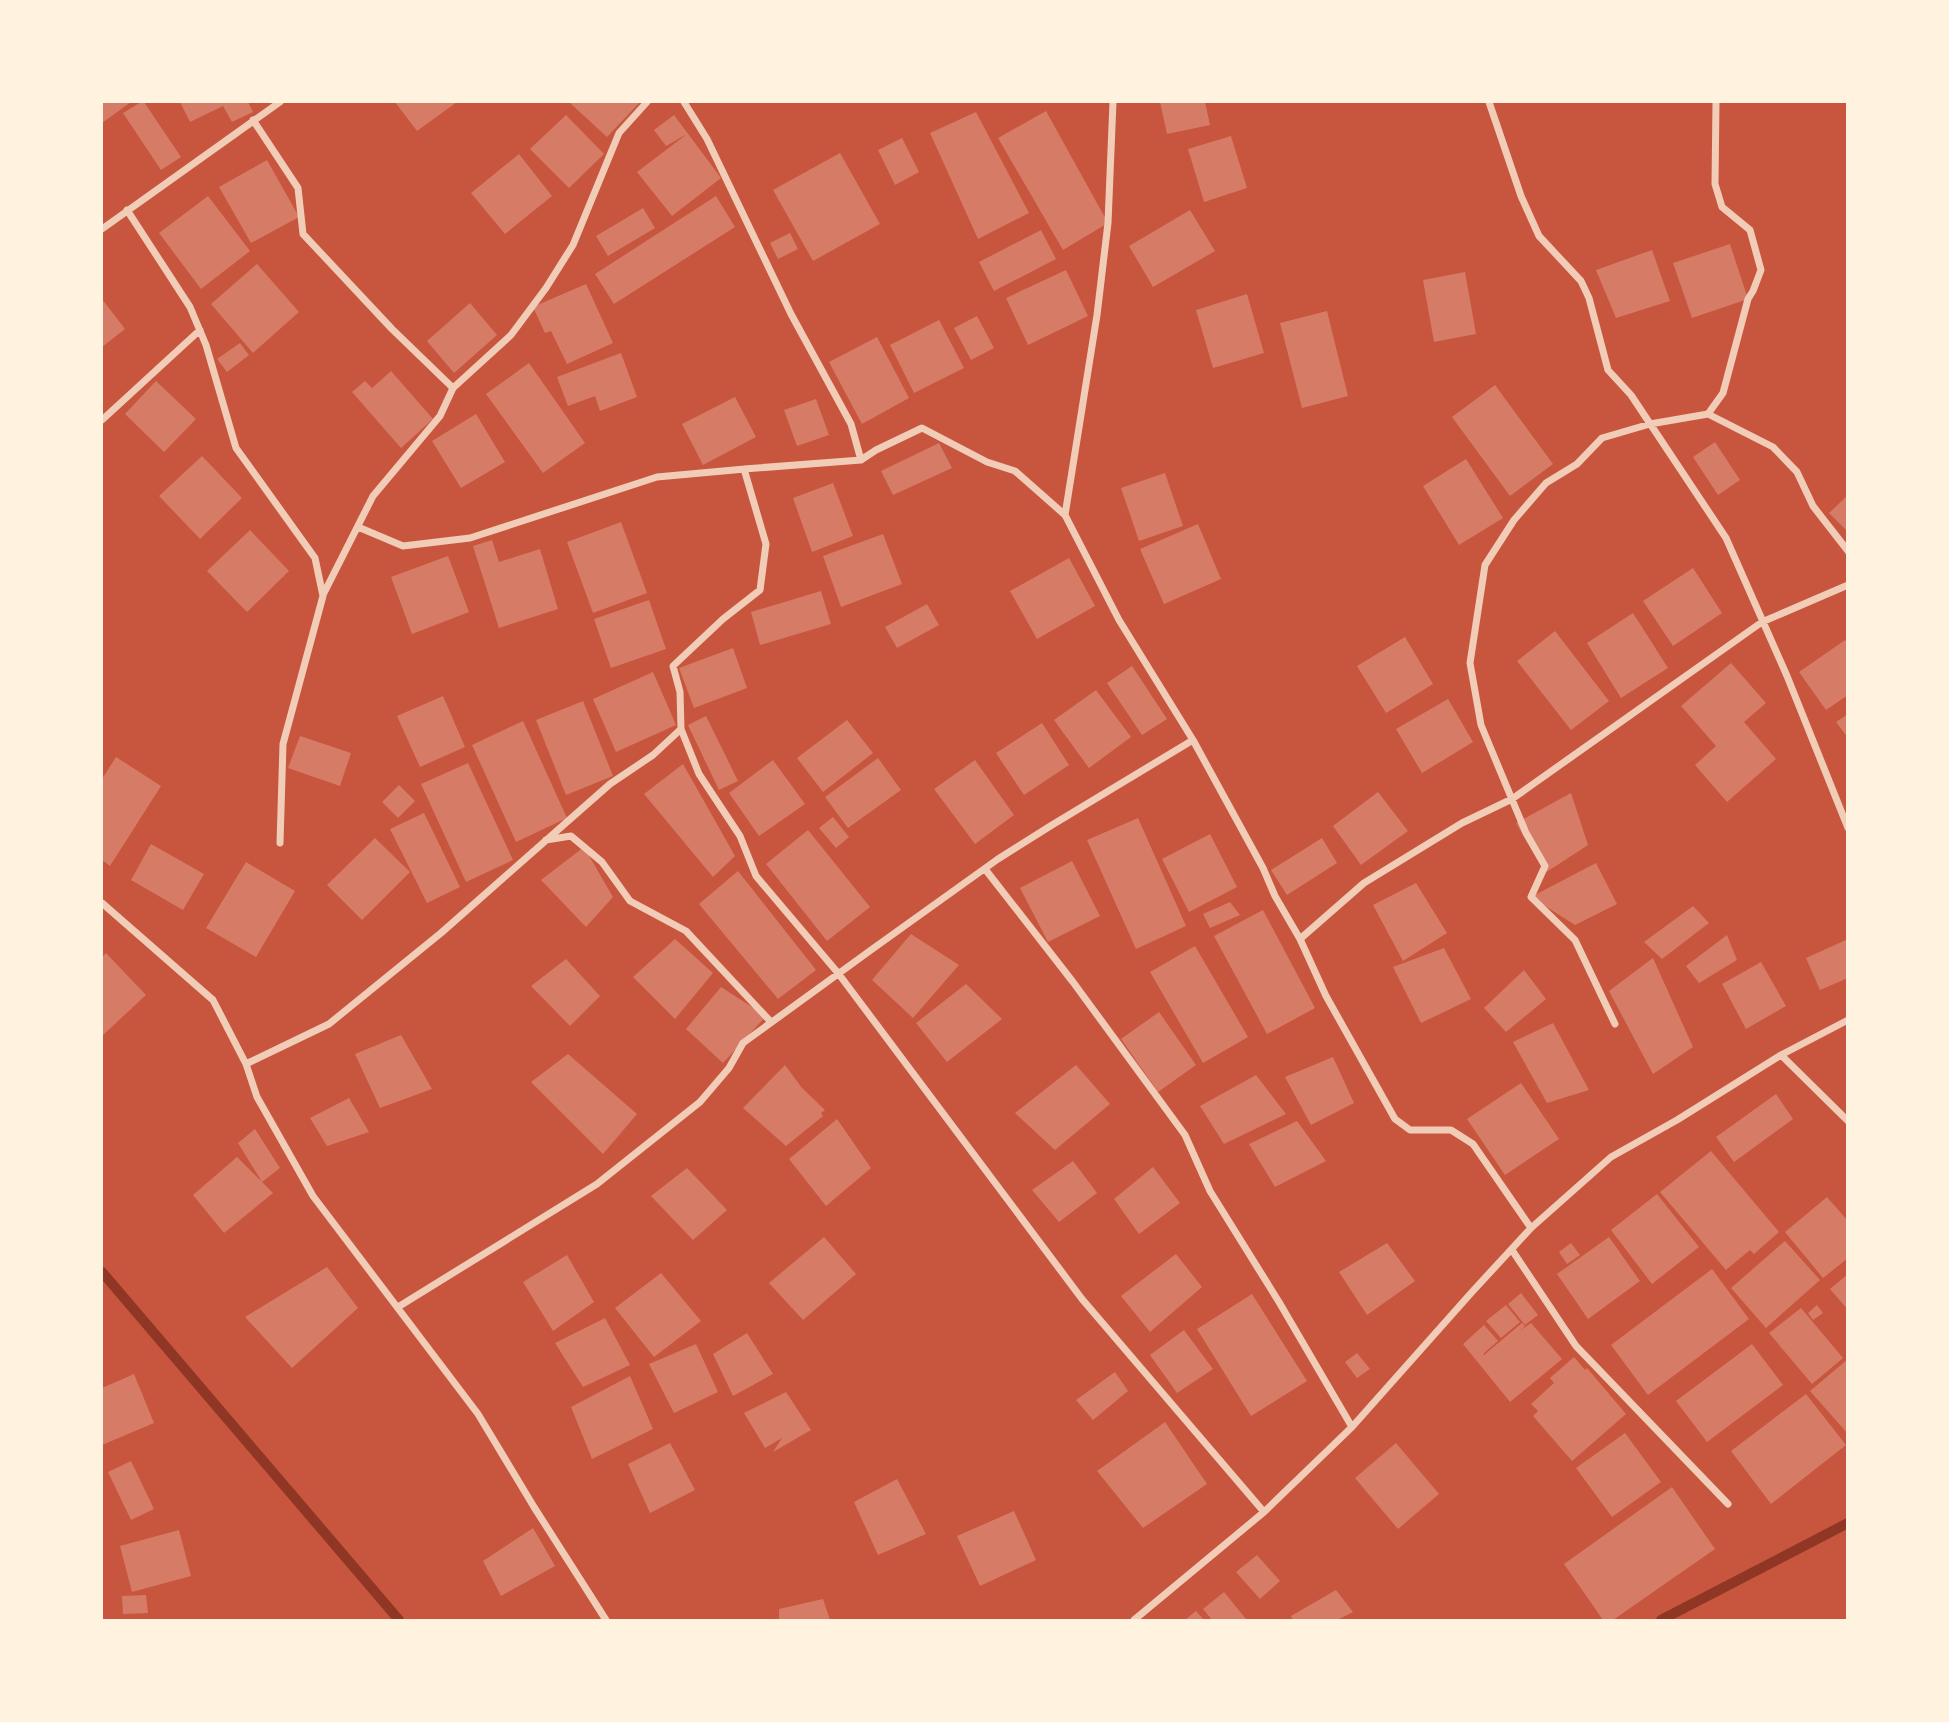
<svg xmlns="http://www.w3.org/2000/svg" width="1949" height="1722" font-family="'Varela Round',sans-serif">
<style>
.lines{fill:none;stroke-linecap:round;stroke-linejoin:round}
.stream{stroke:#8f3625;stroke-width:10}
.building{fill:#d67c66}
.minor{stroke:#f1ccb7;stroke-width:7}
</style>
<rect width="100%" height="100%" fill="#c8553d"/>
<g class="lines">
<path class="stream" d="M102,1272L399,1620
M1661,1620L1848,1523"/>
</g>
<path class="building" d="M102,102H131L102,123Z
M141,102H144L181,157L161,170L123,113Z
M180,102H248L253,112L232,122L223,106L190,122Z
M395,102H457L417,131Z
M572,102H640L607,137L570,103Z
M1160,102H1205L1210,125L1167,134Z
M1046,111L1108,223L1063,250L998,138Z
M976,112L1029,213L978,239L930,133Z
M566,115L604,154L569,188L530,149Z
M674,115L721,178L672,216L637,172L687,134L666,146L654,130Z
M1231,136L1247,188L1204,202L1188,149Z
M902,138L919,172L895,185L878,150Z
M840,153L880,224L813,261L773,190Z
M519,154L552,196L505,234L471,193Z
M267,160L299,217L251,243L219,187Z
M208,196L250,251L201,289L159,233Z
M716,196L735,227L614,304L595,274Z
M643,208L655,228L608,256L596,236Z
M1190,210L1215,251L1153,287L1129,246Z
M1041,230L1056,259L994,291L979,262Z
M790,233L798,249L778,259L770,243Z
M1730,244L1748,299L1692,318L1673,263Z
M1652,250L1670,301L1616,318L1596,270Z
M257,264L299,312L253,353L211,304Z
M1066,270L1088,316L1028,345L1006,298Z
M1465,272L1476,334L1434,342L1423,280Z
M586,284L613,343L567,364L551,331L545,333L533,307Z
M1247,294L1264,353L1213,368L1196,310Z
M102,299L125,329L102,347Z
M470,303L497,335L454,373L427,341Z
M1327,311L1348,396L1302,408L1280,323Z
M977,316L994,348L971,360L954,328Z
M939,320L964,368L914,393L890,345Z
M877,337L909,398L862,424L829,362Z
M240,343L249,355L227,372L217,359Z
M621,353L637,397L600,411L595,396L568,406L557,377Z
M529,363L585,443L543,473L486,394Z
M391,371L433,419L401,448L352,392L365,381L372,388Z
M156,381L196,419L164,452L125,414Z
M1495,385L1553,464L1510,496L1452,417Z
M735,397L756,437L703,465L682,424Z
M816,399L829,435L797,446L784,410Z
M476,414L505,462L461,488L432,441Z
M1715,442L1740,480L1718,495L1693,457Z
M939,443L952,468L893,495L881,471Z
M202,456L242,498L200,539L159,496Z
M1466,459L1503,518L1459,545L1423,486Z
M1165,473L1183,526L1139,541L1121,488Z
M833,483L853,536L812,552L793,498Z
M1848,495V532L1829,513Z
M621,522L647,593L593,613L567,542Z
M1198,524L1221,579L1164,604L1140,549Z
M250,530L289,571L247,612L207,571Z
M883,534L902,584L841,607L823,556Z
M492,540L499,562L540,549L558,609L499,628L473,546Z
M448,556L469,612L412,634L391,577Z
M1069,558L1095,606L1037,639L1010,591Z
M1693,568L1722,613L1673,646L1643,601Z
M821,591L831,624L760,645L751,612Z
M649,600L666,649L611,668L594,619Z
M927,604L939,625L897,648L885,627Z
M1633,613L1668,668L1621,698L1587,643Z
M1555,631L1609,701L1571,730L1517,661Z
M1405,637L1433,684L1386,713L1357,666Z
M1845,640L1848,643V695L1826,710L1799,672Z
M733,648L747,688L694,708L679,668Z
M1731,663L1766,703L1744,722L1776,759L1727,802L1695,765L1716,746L1681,706Z
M1132,666L1167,719L1142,735L1107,683Z
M653,672L676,725L616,752L593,699Z
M1096,690L1131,737L1089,768L1054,720Z
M443,696L465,747L420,767L397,716Z
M1448,699L1473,742L1422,773L1396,729Z
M583,701L613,776L566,795L536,720Z
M1848,714V738L1836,722Z
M706,716L738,781L719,790L688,725Z
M847,720L873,753L823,792L797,758Z
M523,721L567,818L516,842L472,745Z
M1042,723L1069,765L1024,795L996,753Z
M300,736L351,753L340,786L288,768Z
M116,757L161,786L110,866L102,860V779Z
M878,758L901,790L848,828L825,797Z
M773,760L805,804L759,836L729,793Z
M975,760L1014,815L975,844L934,789Z
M468,763L513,860L466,882L421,784Z
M683,764L735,856L713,877L644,794Z
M399,785L415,801L398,818L382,802Z
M1378,792L1408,831L1361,865L1333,826Z
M1571,793L1588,845L1545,873L1516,823Z
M424,813L460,887L427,903L390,829Z
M833,817L849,837L836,848L819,828Z
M1138,818L1186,926L1136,949L1087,840Z
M808,830L870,907L827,941L766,864Z
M1210,834L1237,887L1189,912L1162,859Z
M375,838L410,872L362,920L327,885Z
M1322,838L1337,863L1287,895L1271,870Z
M151,844L204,874L183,910L131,880Z
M584,847L613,897L586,927L541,880Z
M1072,861L1100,916L1048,942L1020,888Z
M246,862L295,891L256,957L206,928Z
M1596,863L1617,904L1575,925L1531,897Z
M738,871L816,970L778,999L699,904Z
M1416,883L1447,933L1403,961L1373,905Z
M1230,902L1240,915L1210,928L1203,914Z
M1693,906L1709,923L1662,959L1644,942Z
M1263,910L1315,1008L1267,1034L1214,936Z
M911,934L959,965L913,1018L872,980Z
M1727,935L1737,960L1699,983L1686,966Z
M675,939L713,973L675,1019L633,977Z
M1848,939V978L1820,990L1806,958Z
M1195,946L1248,1037L1203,1063L1150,972Z
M1444,948L1471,999L1421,1023L1393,967Z
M106,953L146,995L102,1036V957Z
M1653,958L1693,1047L1653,1074L1609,991Z
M566,959L600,996L570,1026L531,986Z
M1761,962L1786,1006L1746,1029L1722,984Z
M1524,970L1546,999L1506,1032L1484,1008Z
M966,984L1002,1019L947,1062L916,1023Z
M721,987L766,1016L723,1063L686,1029Z
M1159,1012L1196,1065L1158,1092L1121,1039Z
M1553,1023L1589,1090L1547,1103L1513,1042Z
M401,1035L432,1089L380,1108L355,1054Z
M568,1054L637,1114L603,1154L531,1082Z
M1333,1057L1354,1103L1311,1125L1285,1077Z
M785,1065L802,1088L825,1110L821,1113L823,1116L786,1146L743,1108Z
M1076,1065L1110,1104L1055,1150L1015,1113Z
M1256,1075L1286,1114L1224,1144L1200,1106Z
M1521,1083L1559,1139L1505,1175L1467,1119Z
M1776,1094L1793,1119L1734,1162L1716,1137Z
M349,1098L369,1132L327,1146L310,1118Z
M837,1119L871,1168L826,1206L789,1159Z
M1297,1121L1326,1161L1275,1187L1249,1144Z
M255,1129L280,1168L262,1182L238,1143Z
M1711,1151L1779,1232L1754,1254L1750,1250L1726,1270L1660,1192Z
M237,1157L273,1193L224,1233L193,1195Z
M1073,1161L1097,1193L1059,1222L1032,1190Z
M1153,1167L1180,1203L1139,1234L1114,1199Z
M687,1168L727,1210L693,1240L651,1196Z
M1657,1194L1699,1247L1652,1284L1611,1230Z
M1827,1197L1848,1221V1258L1823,1278L1785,1232Z
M824,1237L856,1274L803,1320L769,1283Z
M1609,1237L1640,1281L1588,1319L1557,1274Z
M1785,1241L1820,1280L1766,1328L1731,1288Z
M1387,1243L1415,1281L1367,1315L1339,1272Z
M1571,1243L1580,1255L1567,1264L1559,1252Z
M1176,1254L1202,1287L1150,1332L1121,1296Z
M567,1255L594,1302L553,1331L523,1282Z
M327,1267L358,1308L292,1368L245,1317Z
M1712,1269L1749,1319L1648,1395L1611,1345Z
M661,1273L701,1321L654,1357L615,1308Z
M1848,1274V1310L1830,1289Z
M1521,1293L1538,1315L1525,1325L1508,1304Z
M1252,1294L1307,1381L1251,1416L1197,1329Z
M1506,1305L1520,1322L1501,1338L1486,1321Z
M1817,1305L1823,1313L1813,1320L1808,1313Z
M1801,1308L1843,1358L1812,1384L1769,1333Z
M605,1318L630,1365L583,1387L555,1343Z
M1522,1323L1525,1326L1521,1330L1531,1323L1562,1359L1510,1402L1463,1344L1484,1325L1498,1341L1483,1354L1484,1355Z
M1184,1330L1213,1369L1177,1393L1150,1355Z
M747,1333L773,1374L733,1396L713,1354Z
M696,1344L718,1392L674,1413L649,1364Z
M1752,1344L1783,1385L1707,1442L1676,1401Z
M1357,1353L1370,1369L1357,1378L1345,1362Z
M1574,1357L1585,1370L1587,1368L1626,1414L1572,1461L1533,1416L1538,1411L1531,1404L1554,1383L1550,1378Z
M1848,1359V1434L1810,1391Z
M1115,1372L1128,1391L1093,1420L1076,1400Z
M134,1374L154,1423L102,1445V1388Z
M630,1376L653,1429L592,1459L571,1407Z
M786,1392L811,1430L773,1452L782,1438L765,1448L744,1413Z
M1806,1394L1846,1445L1771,1504L1731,1451Z
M1165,1422L1207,1484L1143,1528L1097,1471Z
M1625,1433L1661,1482L1612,1517L1576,1468Z
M670,1443L695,1490L650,1513L628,1464Z
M1396,1443L1439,1494L1398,1529L1355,1478Z
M131,1461L154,1509L131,1520L108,1472Z
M897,1479L926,1534L878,1555L854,1502Z
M1672,1487L1715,1549L1613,1620H1603L1564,1564Z
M1014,1511L1036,1560L980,1586L957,1536Z
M533,1528L555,1566L501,1596L483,1561Z
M179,1530L191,1576L132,1592L120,1546Z
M1257,1555L1280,1581L1260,1599L1236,1572Z
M1336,1590L1353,1612L1337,1620H1293L1291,1616Z
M1224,1592L1246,1619L1244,1620H1212L1203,1609Z
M146,1595L148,1613L123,1614L122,1596Z
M823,1599L830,1620H779V1609Z
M1196,1611L1204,1620H1185Z"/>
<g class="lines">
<path class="minor" d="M684,102L707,139L791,314L851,424L861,460
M1489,102L1521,196L1539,236L1581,281L1589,298L1608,370L1631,395L1726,538L1787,676L1848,828
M253,120L298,188L303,234L392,329L453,388
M127,210L190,307L206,345L236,448L315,558L323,596L283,744L280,843
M102,229L280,102
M1708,414L1773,447L1797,472L1813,506L1848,551
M102,420L200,330
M1065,515L1097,315L1108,223L1113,102
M358,527L403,546L470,538L657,477L745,469
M323,595L373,496L440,416L453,388L511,335L546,288L573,245L619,133L647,102
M681,729L699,774L740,836L756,876L838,973L1082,1299L1264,1512
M546,840L571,836L602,862L630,901L686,931L771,1022
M985,869L1073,982L1185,1135L1210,1191L1279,1302L1352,1427
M102,903L213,1000L246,1064L257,1097L313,1196L478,1414L534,1507L606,1620
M1300,939L1364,883L1462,823L1512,799L1762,622L1848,585
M1615,1024L1575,940L1531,897L1545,866L1526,833L1481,725L1470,663L1485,565L1514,520L1546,483L1577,464L1602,438L1650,424L1708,414L1723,393L1748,299L1753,291L1761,270L1750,230L1722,207L1715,184L1716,102
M1781,1055L1848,1121
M246,1064L329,1024L441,933L610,784L653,755L681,729L680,692L673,666L723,619L760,590L766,544L744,469L861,460L876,450L922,428L987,462L1015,471L1065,515L1119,620L1193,740L1263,868L1275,896L1300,939L1326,996L1395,1119L1410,1130H1451L1473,1144L1531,1228
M1512,1250L1576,1346L1728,1504
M398,1307L597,1184L700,1102L729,1068L743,1043L871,950L998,859L1052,825L1193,740
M1134,1620L1264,1512L1352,1427L1472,1292L1531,1228L1611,1157L1677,1120L1781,1055L1848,1020"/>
</g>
<rect width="1949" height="1722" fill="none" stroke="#fff3e0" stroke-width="206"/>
</svg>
